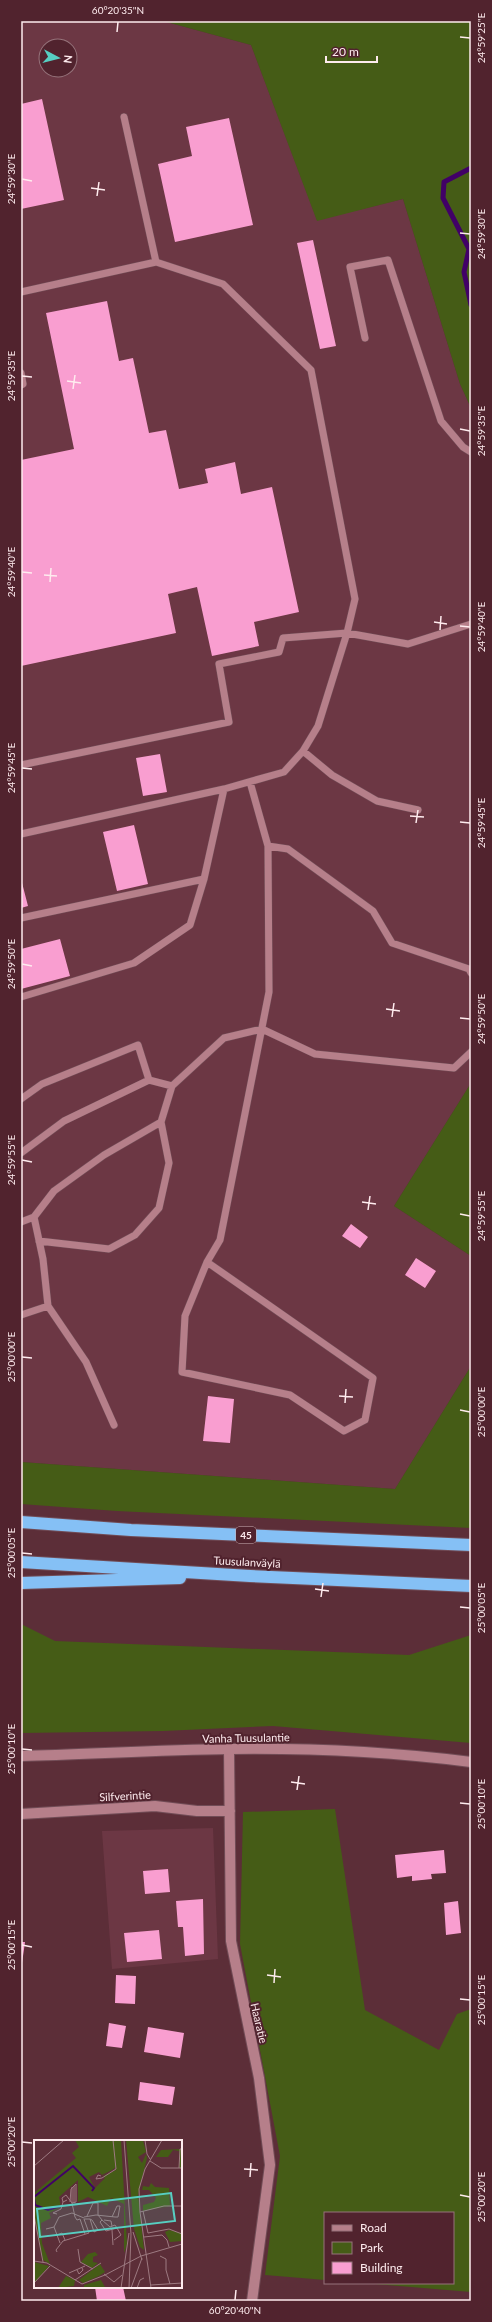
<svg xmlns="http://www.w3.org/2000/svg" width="492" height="2322" font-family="Lato,sans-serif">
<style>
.built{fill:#6c3744;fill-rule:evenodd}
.green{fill:#455c16}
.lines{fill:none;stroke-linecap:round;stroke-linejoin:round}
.stream{stroke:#410067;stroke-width:5}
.building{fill:#f99ed0}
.lane-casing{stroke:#714c56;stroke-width:8}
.street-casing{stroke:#714c56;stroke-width:12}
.secondary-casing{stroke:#714c56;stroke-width:12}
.highway-casing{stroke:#714c56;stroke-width:14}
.lane{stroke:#b67f8a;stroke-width:7}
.street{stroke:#b67f8a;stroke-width:10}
.secondary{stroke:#b67f8a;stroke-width:10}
.highway{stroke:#85c0f5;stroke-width:12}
.ticks{fill:none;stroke:#feebee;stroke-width:1.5}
.labels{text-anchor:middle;stroke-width:4;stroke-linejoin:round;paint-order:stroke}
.shield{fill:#51232e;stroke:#caafb4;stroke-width:1}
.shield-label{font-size:10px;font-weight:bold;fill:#feebee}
.street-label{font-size:11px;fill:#feebee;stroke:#51232e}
.inset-river{fill:none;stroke:#410067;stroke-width:2}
.inset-road{fill:none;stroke:#9d7a81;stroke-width:1}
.view{fill:#57cec2;fill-opacity:0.15;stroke:#57cec2;stroke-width:2}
.inset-edge{fill:none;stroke:#feebee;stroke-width:2}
.neatline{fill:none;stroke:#feebee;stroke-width:1.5}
.ticks-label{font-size:10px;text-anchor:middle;fill:#feebee}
</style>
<rect width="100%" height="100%" fill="#5c2e38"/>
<path class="built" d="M21,21H163L251,45L317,220L403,199L460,384L471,408V1083L394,1206L471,1256V1366L395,1489L21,1462ZM46,46H70V70H46Z
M213,1828L218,1959L112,1969L102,1831Z"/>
<path class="green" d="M163,21H471V408L460,384L403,199L317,221L251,45Z
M471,1083V1256L394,1206Z
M471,1366V1528L117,1511L21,1504V1462L395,1489Z
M21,1624L55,1641L409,1655L471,1635V1743L273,1726L163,1731L21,1733Z
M335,1809L365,2010L439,2050L457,2014L471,2009V2292L363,2283H453V2213H325V2280L265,2275L280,2156L240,1944L243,1812Z"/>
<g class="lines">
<path class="stream" d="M471,168L444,182L443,198L469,249L464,272L471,305"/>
</g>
<path class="building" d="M42,99L64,200L21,209V104Z
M229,118L253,225L175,242L158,164L192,156L186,127Z
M313,240L336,346L320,349L297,243Z
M107,301L119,361L133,358L149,433L166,430L179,489L208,483L205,469L235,462L241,494L272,487L299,612L254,622L259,646L212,656L197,587L168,594L176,633L21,666V460L74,449L46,313Z
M160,754L167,792L143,796L136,758Z
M134,825L148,884L117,891L103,832Z
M21,879L28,906L21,908Z
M60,939L70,976L21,989V949Z
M351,1224L368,1237L360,1248L342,1236Z
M416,1258L436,1271L425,1288L405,1275Z
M208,1396L234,1399L230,1443L203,1441Z
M444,1850L446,1873L431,1874L432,1879L412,1881V1876L397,1878L395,1855Z
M168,1869L170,1892L145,1894L143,1871Z
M203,1899L204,1954L185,1956L183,1927H178L176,1901Z
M458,1901L461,1933L446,1935L444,1903Z
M159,1930L162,1959L127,1962L124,1933Z
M21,1942H25L22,1963H21Z
M116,1975L136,1976L135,2004L115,2003Z
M109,2023L126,2026L122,2048L106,2046Z
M148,2027L184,2033L180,2058L144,2052Z
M140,2082L175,2087L172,2105L138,2100Z
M95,2287H123L126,2301H97Z"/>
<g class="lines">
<g class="lane-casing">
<path id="lane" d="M124,117L156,262L223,284L311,370L355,599L347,633L318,726L303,751L284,772L224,789
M21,292L156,262
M365,338L350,267L388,260L441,421L463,447L471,452
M21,373L23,384L21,385
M303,751L332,775L377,801L418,810
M21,765L229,722L219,664L279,652L283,638L347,633L408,644L471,624
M21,834L224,789L204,879L190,925L134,963L21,997
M268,846L288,849L373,911L392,943L469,969L471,973
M21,918L204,879
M172,1086L224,1038L262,1029L315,1054L454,1068L471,1052
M21,1099L42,1084L138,1045L149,1080L172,1086L161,1122L104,1155L54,1191L34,1217L43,1259L48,1306L21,1315
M21,1153L64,1121L149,1080
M21,1222L34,1217
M39,1241L109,1249L135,1235L159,1208L169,1163L161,1122
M207,1262L373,1378L365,1420L344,1431L290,1395L182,1372L185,1316L207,1262L220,1240L269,992L268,846L250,782
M48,1306L86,1362L114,1425"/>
</g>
<g class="street-casing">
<path id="street" d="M229,1749L231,1941L259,2078L270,2165L252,2301
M21,1814L155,1806L197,1811H230"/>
</g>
<g class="secondary-casing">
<path id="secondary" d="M21,1756C91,1754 160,1750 230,1749C310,1748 391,1752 471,1762"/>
</g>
<g class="highway-casing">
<path id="highway" d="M21,1522L131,1530L471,1545
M21,1562L250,1576L471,1586
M21,1583L180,1578"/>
</g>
<use href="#lane" class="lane"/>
<use href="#street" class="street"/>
<use href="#secondary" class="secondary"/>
<use href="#highway" class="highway"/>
</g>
<path class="ticks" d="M117,32L118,22M460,37L470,38M22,179L32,181M91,188L105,190M97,196L99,182M460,233L470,234M22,376L32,377M67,381L81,383M73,389L75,375M460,429L470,431M22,572L32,573M44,575L57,576M50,582L51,568M434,622L447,624M460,626L470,627M440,630L441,616M22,768L32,769M410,816L424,817M460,822L470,823M416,823L418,810M22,964L32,966M386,1009L400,1011M392,1017L394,1003M460,1018L470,1019M22,1160L32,1162M362,1202L376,1204M368,1210L370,1196M460,1214L470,1216M22,1357L32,1358M339,1396L353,1397M345,1403L346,1389M460,1410L470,1412M22,1553L32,1554M315,1589L329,1591M321,1597L323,1583M460,1607L470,1608M22,1749L32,1750M291,1782L305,1784M297,1790L299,1776M460,1803L470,1804M22,1945L32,1947M267,1975L281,1977M274,1983L275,1969M460,1999L470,2000M22,2142L32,2143M244,2169L258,2170M250,2177L251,2163M460,2195L470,2197M235,2300L236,2290"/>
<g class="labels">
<rect class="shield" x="236" y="1527" width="20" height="16" rx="3"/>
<g class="shield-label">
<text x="246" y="1539">45</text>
</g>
<g class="street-label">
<text transform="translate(247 1562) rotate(3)" y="4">Tuusulanväylä</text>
<text transform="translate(246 1738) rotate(-1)" y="4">Vanha Tuusulantie</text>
<text transform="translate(125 1796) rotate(-3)" y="4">Silfverintie</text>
<text transform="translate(259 2023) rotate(77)" y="4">Haaratie</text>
</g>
</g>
<g transform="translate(34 2140)">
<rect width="148" height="148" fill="#5c2e38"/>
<path d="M41,0H87L93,104L90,113V64L77,58L73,66L54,57L44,62V40L25,57L27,67L15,73L17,78L7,83L8,103L16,124L9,120L0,74V53L42,18L38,13L45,7ZM81,22L82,30L69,36L71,38L61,48L55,37L65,32L68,35L78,30L81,28ZM92,0H109L112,12L104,17L108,23L112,14L113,18L104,55L110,110L106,107L100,89ZM148,9V28H145V11L139,10L134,17H122L127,10ZM117,43L121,47L135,48L136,66L109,71V65L120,62L122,58L115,50H108L109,46L115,47ZM135,90L148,93V101L136,102L131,92ZM61,112L64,115L59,117V122L64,123L58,128L47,122L54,114ZM0,122L15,126L0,143ZM66,124L71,132L65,136L49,143L45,140ZM32,136L41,140L40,146L24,148ZM67,140L71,147L75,148H50V145Z" fill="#455c16" fill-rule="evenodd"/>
<path class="inset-river" d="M0,57L39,26L60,48L58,51M0,58L1,65L14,70L27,66"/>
<path class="inset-road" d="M90,0L97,94L95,148M111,0L113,14L116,19M116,21L127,28H148M0,26L30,0M145,28L146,9H148M67,36L64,35L62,39L68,38L82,29L79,0M33,60L29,62L28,58L32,55L38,63L41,77L43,80L46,79L51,94M36,62L37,49L42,44V62L38,63M38,63V47M40,63V46M109,71L114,93L135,89L148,94M106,72L130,66H148M23,74L19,73L27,69L29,62M0,75L9,122M53,76L59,63H64V75L68,80M50,77L62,75L81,77H84L86,66H83L78,77M68,80L76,87L81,85L83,88L72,91L66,82ZM70,80L77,81L78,86M20,87L26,103M12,89L20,87L25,77L38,73L50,78M78,90L79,105M99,92L108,120M23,95L28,93L31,100M110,97L128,95L133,100L135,107M80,100L87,95L83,88M44,109L46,122L59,129M23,112L22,110L29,101L55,93L50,79H56L58,80L64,90L60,92L56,79M126,116L132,119V130L136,144M0,121L13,123L48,144L71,135M43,130L45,134L49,130L48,128M35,133L51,126M70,134L80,142L88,135M71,135L107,116L148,104M41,140L67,123M0,143L16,126M117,145L148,143M87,148L95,93M97,148L108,118M103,148L106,140L110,138M117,148L106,72L105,49L111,29L128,0"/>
<path class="view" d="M137,53L141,81L6,97L3,69Z"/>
<rect width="148" height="148" class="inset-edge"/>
</g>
<rect width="492" height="2322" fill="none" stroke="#51232e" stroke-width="44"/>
<rect x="324" y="2212" width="130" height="72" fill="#51232e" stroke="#96737b"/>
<rect x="332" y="2225" width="20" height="6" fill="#b67f8a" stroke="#96737b"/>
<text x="360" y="2232" font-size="12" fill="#feebee">Road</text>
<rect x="332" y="2242" width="20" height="12" fill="#455c16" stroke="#96737b"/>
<text x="360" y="2252" font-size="12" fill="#feebee">Park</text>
<rect x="332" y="2262" width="20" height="12" fill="#f99ed0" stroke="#96737b"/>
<text x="360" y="2272" font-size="12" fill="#feebee">Building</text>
<g transform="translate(58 58) rotate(97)"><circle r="19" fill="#51232e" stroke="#96737b"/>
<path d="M0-3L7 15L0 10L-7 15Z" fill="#57cec2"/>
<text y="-6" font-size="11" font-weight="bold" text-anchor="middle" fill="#feebee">N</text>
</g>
<path d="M326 56v6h51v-6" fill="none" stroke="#feebee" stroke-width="2"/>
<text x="332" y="56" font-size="12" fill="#feebee" stroke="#51232e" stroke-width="3" paint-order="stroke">20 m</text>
<rect x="22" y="22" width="448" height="2278" class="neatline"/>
<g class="ticks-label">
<text x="118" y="14">60°20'35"N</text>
<text transform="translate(481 38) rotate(-90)" y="4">24°59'25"E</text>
<text transform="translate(11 179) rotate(-90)" y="4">24°59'30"E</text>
<text transform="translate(481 234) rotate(-90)" y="4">24°59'30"E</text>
<text transform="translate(11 376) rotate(-90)" y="4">24°59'35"E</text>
<text transform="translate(481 431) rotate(-90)" y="4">24°59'35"E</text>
<text transform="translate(11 572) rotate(-90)" y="4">24°59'40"E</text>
<text transform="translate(481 627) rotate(-90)" y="4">24°59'40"E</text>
<text transform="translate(11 768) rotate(-90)" y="4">24°59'45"E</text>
<text transform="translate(481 823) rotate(-90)" y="4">24°59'45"E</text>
<text transform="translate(11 964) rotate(-90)" y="4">24°59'50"E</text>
<text transform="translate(481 1019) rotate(-90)" y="4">24°59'50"E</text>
<text transform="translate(11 1160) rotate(-90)" y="4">24°59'55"E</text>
<text transform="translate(481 1216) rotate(-90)" y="4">24°59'55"E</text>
<text transform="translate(11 1357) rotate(-90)" y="4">25°00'00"E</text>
<text transform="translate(481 1412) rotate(-90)" y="4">25°00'00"E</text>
<text transform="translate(11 1553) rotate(-90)" y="4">25°00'05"E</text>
<text transform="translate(481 1608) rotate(-90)" y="4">25°00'05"E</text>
<text transform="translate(11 1749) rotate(-90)" y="4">25°00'10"E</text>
<text transform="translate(481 1804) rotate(-90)" y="4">25°00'10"E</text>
<text transform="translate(11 1945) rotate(-90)" y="4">25°00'15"E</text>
<text transform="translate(481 2000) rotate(-90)" y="4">25°00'15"E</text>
<text transform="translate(11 2142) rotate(-90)" y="4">25°00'20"E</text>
<text transform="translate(481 2197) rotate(-90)" y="4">25°00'20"E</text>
<text x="235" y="2314">60°20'40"N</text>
</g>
</svg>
